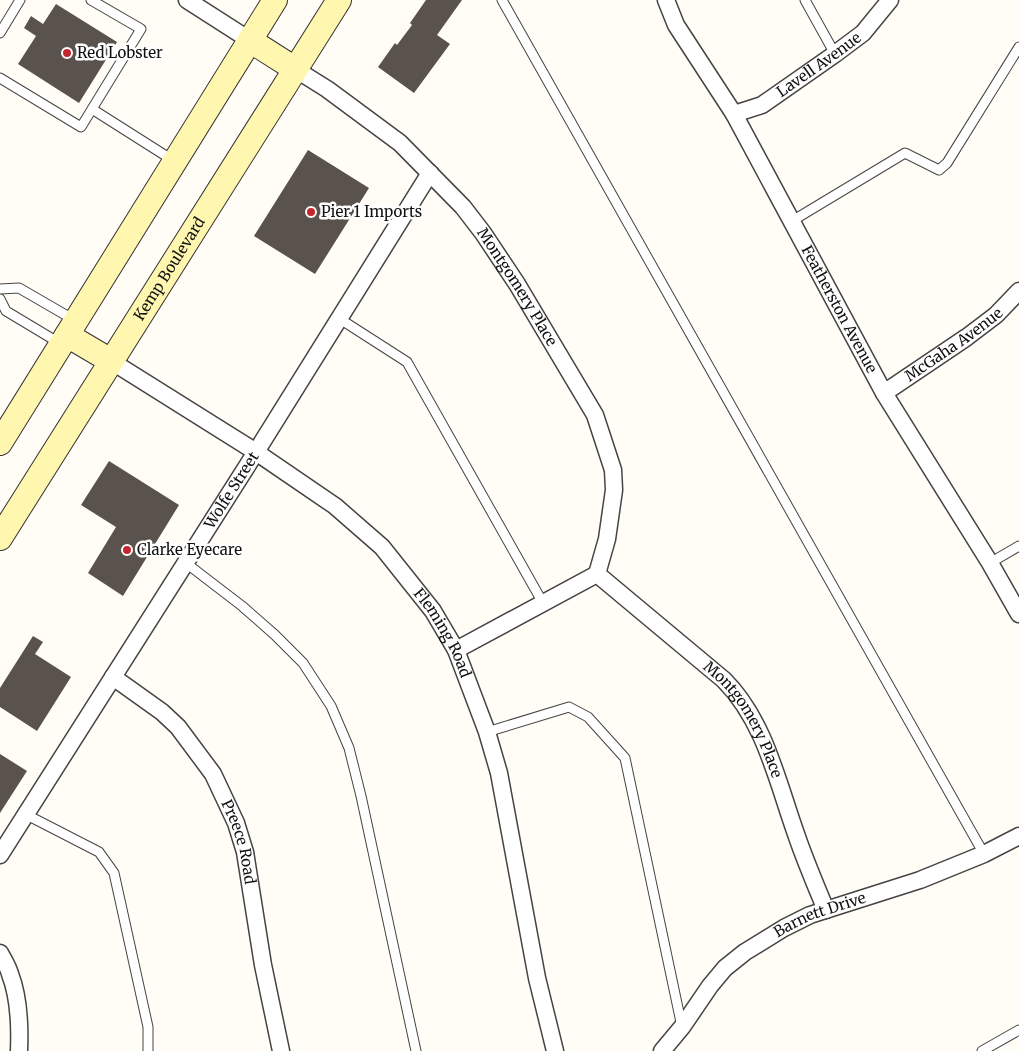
<svg xmlns="http://www.w3.org/2000/svg" width="1019" height="1051" font-family="Merriweather,serif">
<style>
.building{fill:#5a524d}
.lines{fill:none;stroke-linecap:round;stroke-linejoin:round}
.lane-casing{stroke:#444;stroke-width:11}
.street-casing{stroke:#444;stroke-width:19}
.secondary-casing{stroke:#333;stroke-width:26}
.lane{stroke:#fff;stroke-width:9}
.street{stroke:#fff;stroke-width:16}
.secondary{stroke:#fff6b0;stroke-width:24}
.poi-dot{fill:#c4262e;stroke:#fff;stroke-width:2}
.labels{text-anchor:middle;stroke-width:5;stroke-linejoin:round;paint-order:stroke}
.poi-label{font-size:15px;fill:#111;stroke:#fff;text-anchor:start}
.street-label{font-size:15px;fill:#111;stroke:#fff}
</style>
<rect width="100%" height="100%" fill="#fffdf5"/>
<path class="building" d="M426,0H462L437,35L450,44L414,93L378,67L395,43L397,45L412,25L410,23Z
M56,4L117,42L79,103L18,64L36,36L24,28L31,16L43,24Z
M308,150L369,188L315,274L254,236Z
M109,461L179,505L123,596L88,573L116,527L81,505Z
M33,636L43,642L35,654L71,677L37,731L0,707V688Z
M0,754L27,771L0,813Z"/>
<g class="lines">
<g class="lane-casing">
<path id="lane" d="M502,0L984,854
M805,0L835,54
M0,33L20,0
M0,78L81,127L141,29L91,0
M92,109L174,161
M792,221L905,153L939,170L947,163L1019,47
M0,289L19,288L76,321
M0,299L6,311L61,344
M340,319L407,362L543,603
M186,563L242,606L275,635L303,663L331,706L349,748L361,796L416,1051
M990,563L1019,546
M487,732L569,707L588,717L625,758L682,1027
M25,814L99,852L114,873L148,1027V1051
M982,1051L1019,1030"/>
</g>
<g class="street-casing">
<g id="street">
<path d="M187,0L251,41"/>
<path id="s1" d="M666,0L676,25L734,114L884,393L990,563L1019,614"/>
<path id="s2" d="M295,69L327,89L400,143L463,207L483,233L517,284L595,415L613,470L614,490L607,539L597,574L724,680C764,720 777,780 795,831C804,858 815,884 826,910"/>
<path id="s3" d="M734,114L762,105L835,54L863,33L890,0"/>
<path id="s4" d="M111,361L256,452L335,506L382,547L433,611L456,650L487,732L499,773L537,978L555,1051"/>
<path id="s5" d="M884,393L967,337L996,315L1019,291"/>
<path d="M456,650L597,574"/>
<path id="s6" d="M113,677L162,712L178,727L213,774L236,823L245,852L263,965L281,1051"/>
<path id="s7" d="M0,855L256,452L430,173"/>
<path d="M0,953C3,959 8,966 10,974C19,997 20,1027 19,1051"/>
<path id="s8" d="M662,1051L682,1027L710,986L725,968L745,952L784,928L810,915L920,880L984,854L1019,836"/>
</g>
</g>
<g class="secondary-casing">
<g id="secondary">
<path d="M251,41L295,69"/>
<path d="M67,335L111,361"/>
<path d="M0,443L275,0"/>
<path id="s9" d="M0,538L339,0"/>
</g>
</g>
<use href="#lane" class="lane"/>
<use href="#street" class="street"/>
<use href="#secondary" class="secondary"/>
</g>
<g class="poi-dot">
<circle cx="67" cy="53" r="5"/>
<circle cx="311" cy="212" r="5"/>
<circle cx="127" cy="550" r="5"/>
</g>
<g class="labels">
<g class="poi-label">
<text x="77" y="58">Red Lobster</text>
<text x="321" y="217">Pier 1 Imports</text>
<text x="137" y="555">Clarke Eyecare</text>
</g>
<g class="street-label">
<text dy="5" stroke="none"><textPath href="#s3" startOffset="99">Lavell Avenue</textPath></text>
<text dy="5" stroke="none"><textPath href="#s9" startOffset="318">Kemp Boulevard</textPath></text>
<text dy="5" stroke="none"><textPath href="#s2" startOffset="315">Montgomery Place</textPath></text>
<text dy="5" stroke="none"><textPath href="#s1" startOffset="355">Featherston Avenue</textPath></text>
<text dy="5" stroke="none"><textPath href="#s5" startOffset="85">McGaha Avenue</textPath></text>
<text dy="5" stroke="none"><textPath href="#s7" startOffset="432">Wolfe Street</textPath></text>
<text dy="5" stroke="none"><textPath href="#s4" startOffset="435">Fleming Road</textPath></text>
<text dy="5" stroke="none"><textPath href="#s2" startOffset="838">Montgomery Place</textPath></text>
<text dy="5" stroke="none"><textPath href="#s6" startOffset="214">Preece Road</textPath></text>
<text dy="5" stroke="none"><textPath href="#s8" startOffset="214">Barnett Drive</textPath></text>
</g>
</g>
</svg>
